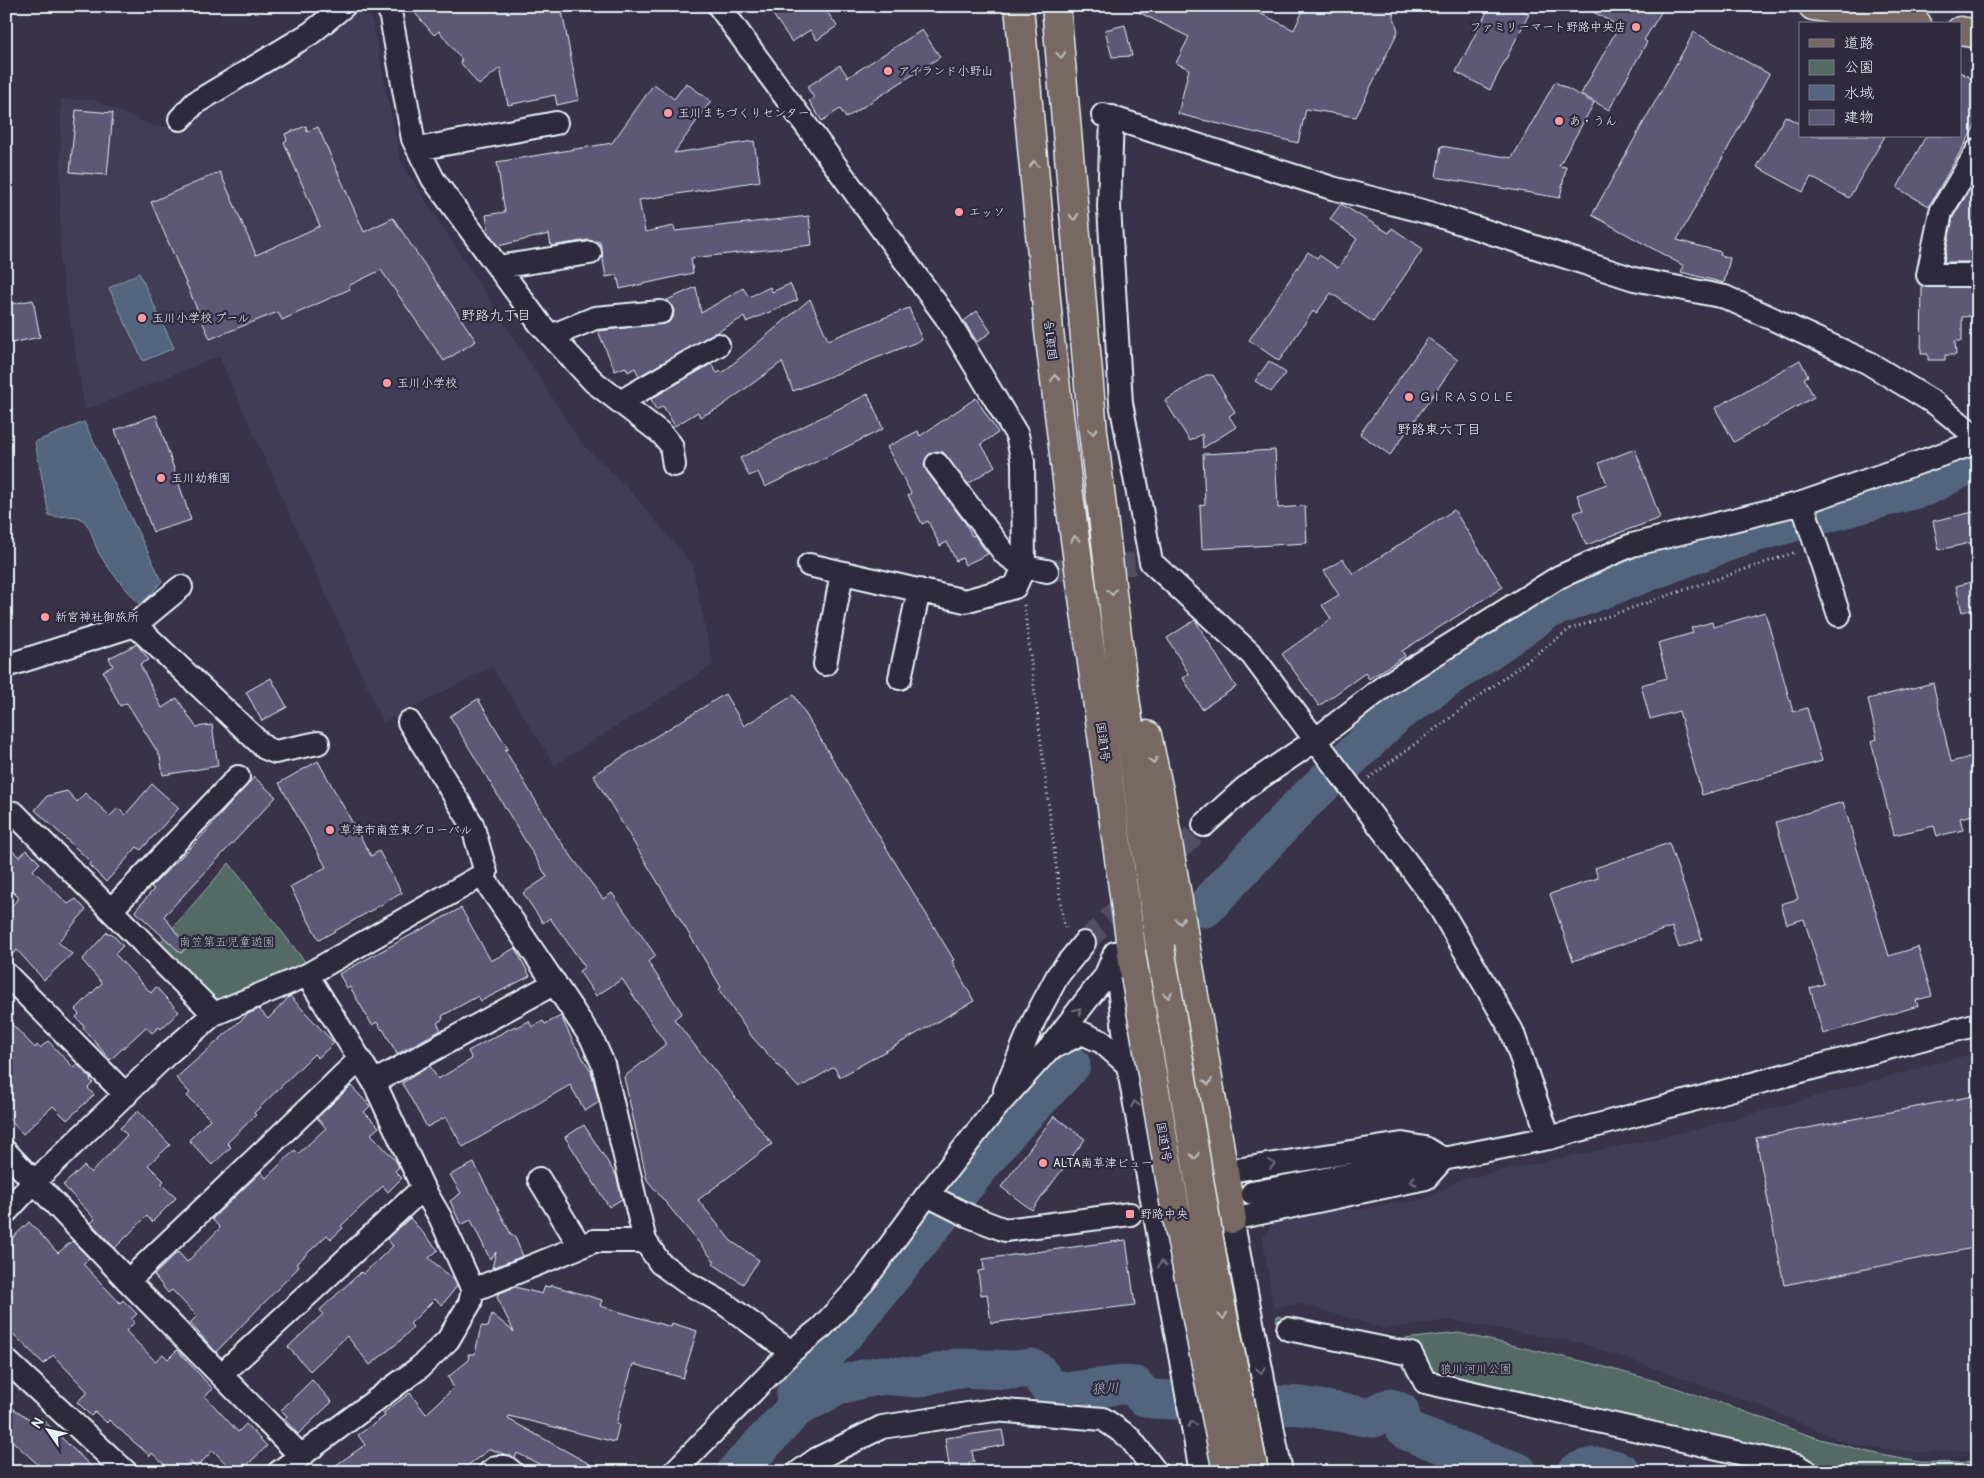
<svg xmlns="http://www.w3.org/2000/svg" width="1984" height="1478" font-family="Pangolin,'Klee One',sans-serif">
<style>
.built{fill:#433e56}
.green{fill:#536a65;stroke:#9eaeae}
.water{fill:#53657e;stroke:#8f9daf}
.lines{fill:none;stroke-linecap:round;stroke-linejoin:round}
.river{stroke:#53657e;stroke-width:39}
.building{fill:#5c5976;stroke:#e8f1f8}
.minor-tunnel{stroke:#525062;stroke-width:22;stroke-dasharray:22 11;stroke-linecap:butt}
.minor-casing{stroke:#e8f1f8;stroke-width:26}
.major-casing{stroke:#e8f1f8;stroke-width:31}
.highway-casing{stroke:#e8f1f8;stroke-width:31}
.path{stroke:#e8f1f8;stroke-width:3;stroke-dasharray:1 4;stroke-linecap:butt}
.minor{stroke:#2f2a3d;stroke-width:22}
.major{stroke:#766964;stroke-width:28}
.highway{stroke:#766964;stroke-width:28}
.highway-bridge-casing{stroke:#e8f1f8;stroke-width:31;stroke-linecap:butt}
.highway-bridge{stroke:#766964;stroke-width:28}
.oneway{stroke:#babbbd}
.oneway2{stroke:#70707e}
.poi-dot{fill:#ff9aa2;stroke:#2f2a3d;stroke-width:2}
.labels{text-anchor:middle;stroke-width:4.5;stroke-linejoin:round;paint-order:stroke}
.poi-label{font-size:12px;fill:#e8f1f8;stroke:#2f2a3d;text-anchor:start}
.street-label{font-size:12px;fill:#e8f1f8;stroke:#2f2a3d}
.park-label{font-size:12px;fill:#acbbbd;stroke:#2f2a3d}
.neighbourhood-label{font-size:14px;fill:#e8f1f8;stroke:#2f2a3d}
.water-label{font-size:14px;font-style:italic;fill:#acb9c7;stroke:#2f2a3d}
</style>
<rect width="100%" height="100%" fill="#383348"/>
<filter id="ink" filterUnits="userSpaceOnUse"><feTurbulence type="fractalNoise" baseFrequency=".02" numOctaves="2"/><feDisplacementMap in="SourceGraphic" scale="10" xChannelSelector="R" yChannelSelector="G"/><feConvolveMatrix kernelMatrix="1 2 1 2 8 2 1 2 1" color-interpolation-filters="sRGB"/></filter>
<g filter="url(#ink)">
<path class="built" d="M356,6H369L401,162L581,443L627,487L692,564L713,665L555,765L492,667L383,722L219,356L85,410L60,264L61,99L93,100L153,126L179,127L197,109L325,34Z
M1978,1052V1450L1915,1452L1851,1445L1755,1403L1581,1343L1450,1320L1386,1329L1302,1304L1273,1308L1263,1238L1277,1217L1355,1202L1354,1210L1426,1199L1459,1180L1686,1132Z"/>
<path class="green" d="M229,863L306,963L221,999L212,998L157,946Z
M1277,1316L1386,1341L1458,1333L1590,1363L1652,1380L1724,1404L1816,1438L1881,1455L1919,1462L1959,1463L1978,1460V1472H1786L1431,1390L1408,1362L1276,1331Z"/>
<path class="water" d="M139,273L174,348L143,361L109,288Z
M84,422L162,581L141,606C127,590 111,573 100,555C93,544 93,529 83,520C73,512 60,520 49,515L35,442Z"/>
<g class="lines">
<path class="river" d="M1205,908L1301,805L1397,713L1547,610L1743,536L1927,486L1978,460
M795,1409L796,1391L805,1376L852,1325L1006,1134L1071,1065
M736,1472L795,1409L839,1385L862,1379L883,1375L918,1378L956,1368L1014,1370L1031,1368L1037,1371L1048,1386L1058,1390L1072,1391L1122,1385L1135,1386L1143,1396L1153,1399L1301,1406L1373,1418L1383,1410L1391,1408L1400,1412L1403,1426L1409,1432L1518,1472
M1577,1472C1593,1465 1605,1465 1621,1472"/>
</g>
<path class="building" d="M409,6H561L579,100L557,105L555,95L508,105L500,68L479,85L460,62L462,60L439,31L434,35Z
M767,6H823L837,26L817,40L810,30L792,42Z
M1126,6H1245L1294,30L1305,6H1391L1398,31L1356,117L1306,109L1298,143L1178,114L1189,69L1176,63L1189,37Z
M1490,6H1514L1529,14L1490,90L1456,72Z
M1582,6H1665L1644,40L1647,42L1609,110L1581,94L1619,26Z
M1125,25L1132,56L1112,57L1105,30Z
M922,30L940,57L846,118L840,109L822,121L809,101L814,98L807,87L840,65L848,77Z
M1694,32L1769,74L1677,240L1721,252L1720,255L1730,258L1724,283L1681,272L1684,266L1592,215Z
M1960,72L1978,82V121L1929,206L1897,188L1926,136H1960Z
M1555,82L1594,103L1559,166L1566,167L1560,198L1436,177L1441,146L1512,158Z
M686,83L711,101L674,153L754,141L760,181L639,200L645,232L674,226L675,231L809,216L812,245L691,258L693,273L620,289L617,275L606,277L600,242L588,240L551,246L549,234L498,246L489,233L486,215L505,212L497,162L612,143L654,84L674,99Z
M76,110L113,113L107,175L70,172Z
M1785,116L1800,124V136H1885L1849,198L1811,177L1803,192L1757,167Z
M306,126L307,132L318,127L364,232L393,218L476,341L444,361L381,270L348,286L350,289L282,320L278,312L210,339L151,202L220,172L256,255L320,226L284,142L287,140L285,134Z
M1978,176V262H1944L1953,217Z
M1341,204L1389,233L1392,228L1423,249L1373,322L1331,293L1316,314L1313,311L1279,361L1249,340L1308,252L1317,258L1319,255L1338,268L1357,239L1330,219Z
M790,284L798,300L746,322L744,317L639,376L635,368L628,372L626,367L615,371L598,331L668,323L673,318L674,311L672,305L667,300L696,287L701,313L743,288L749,297L770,287L772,292Z
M1922,286L1978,288V315L1962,317V341H1955L1956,355H1945V360H1928V354H1921Z
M810,299L828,340L909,308L922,340L793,391L782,362L719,408L700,417L698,412L675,426L663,406L656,410L651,399L711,364L717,373L721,371L722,373Z
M33,300L40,337L6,344V305Z
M977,311L991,332L977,342L964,321Z
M1428,338L1458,360L1390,455L1360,434Z
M1800,360L1808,376L1804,378L1814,397L1734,442L1715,408Z
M1269,361L1286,373L1271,392L1255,381Z
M1206,375H1213L1235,412L1229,416L1236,427L1203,448L1202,434L1190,441L1165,401Z
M868,394L883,429L765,487L758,472L749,476L740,458Z
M976,398L998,433L981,444L995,466L968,484L943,452L936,451L930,453L924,465L927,472L966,524L972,536L974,535L988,554L965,565L962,558L956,561L947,542L940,546L928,521L922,524L908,495L911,493L887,447L918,431L920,436Z
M156,415L191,520L153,532L115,430Z
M1635,449L1660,518L1586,545L1574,513L1583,510L1577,495L1607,484L1599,463Z
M1275,450L1278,508L1305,506L1307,543L1202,549L1200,505L1205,504L1203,454Z
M1454,510L1503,587L1402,651L1405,656L1369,679L1365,673L1319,706L1282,654L1331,619L1322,605L1339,595L1324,571L1343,559L1353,574Z
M1978,511V541L1939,550L1933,521Z
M1978,580V608L1962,612L1956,586Z
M1765,612L1793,712L1807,708L1822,761L1702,795L1679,711L1650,719L1641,685L1667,678L1658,643L1693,633L1691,628L1712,622L1713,627Z
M1195,620L1236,687L1202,709L1183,678L1189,674L1167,638Z
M137,644L149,660L140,664L162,708L177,698L196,727L212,725L218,766L163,775L160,756L127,703L120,706L103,671L113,666L109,658Z
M271,678L287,707L262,721L246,692Z
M1933,683L1951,762L1978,755V814L1960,818L1963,830L1937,836L1934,826L1894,835L1871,741L1877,739L1868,699Z
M725,694L744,726L794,695L954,960L952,961L974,1001L840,1077L834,1067L799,1088L752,1037L719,990L721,987L593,775Z
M478,699L508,749L505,750L558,838L603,899L612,893L656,956L648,962L682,1013L674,1019L772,1144L698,1200L731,1241L759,1260L743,1284L713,1264L715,1262L647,1180L624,1077L666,1044L622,979L596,996L579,971L585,967L550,918L543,923L523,893L547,877L450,716Z
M318,761L371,856L379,851L402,893L319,940L290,887L326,867L279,783Z
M254,777L276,797L164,916L187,947L181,953L135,911L154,889L151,887L201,837Z
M152,784L179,808L141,850L137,847L106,882L89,865L91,862L35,810L47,796L67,791L77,802L85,793L110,816L118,808L125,815Z
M1843,802L1889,956L1918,947L1932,996L1916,1000L1918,1006L1823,1034L1810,988L1824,984L1804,919L1787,924L1781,904L1798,899L1776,822Z
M1669,843L1702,939L1679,948L1672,927L1573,961L1550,894L1598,878L1595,868Z
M6,844L19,857L27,850L40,863L33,870L68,904L76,899L86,910L58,942L72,954L44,980L17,950L6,960V912L19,898L6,885Z
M461,908L491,961L515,948L530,976L481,1001L478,996L442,1016L443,1019L437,1023L441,1030L397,1054L383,1029L382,1030L377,1022L372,1025L350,987L347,988L339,974Z
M107,932L109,934L111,933L123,946L115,954L151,993L156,987L179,1012L161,1029L159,1027L152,1033L146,1027L110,1060L83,1028L84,1026L76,1017L79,1014L75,1010L102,983L82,960Z
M290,996L334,1043L318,1058L314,1054L254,1113L256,1115L227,1143L231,1147L212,1165L189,1140L210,1119L187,1096L190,1093L176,1078L248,1014L259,1009L268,1019Z
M561,1016L573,1042L591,1071L599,1102L585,1111L570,1085L463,1147L446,1117L427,1127L402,1083L430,1066L438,1079L472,1059L468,1051L515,1026L516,1028L529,1021L532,1027L543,1021L545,1024Z
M6,1018L35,1048L37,1045L40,1048L48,1041L74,1068L78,1065L91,1079L90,1080L93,1083L88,1088L94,1095L67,1120L53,1106L23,1134L6,1116Z
M351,1086L370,1106L364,1112L379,1127L371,1134L396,1161L399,1167L395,1171L402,1178L388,1192L383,1186L341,1226L343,1228L331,1239L327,1235L296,1264L299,1267L216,1352L190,1323L197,1316L172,1290L168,1293L154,1275L178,1252L187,1262L220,1228L212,1219L261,1172L266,1178L295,1150L298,1154L326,1128L317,1118Z
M1978,1095V1247L1784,1285L1756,1138Z
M138,1111L170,1145L148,1165L164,1181L161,1184L176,1198L152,1222L147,1216L115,1248L91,1223L95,1219L63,1185L84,1166L91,1173L127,1135L120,1128Z
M1054,1116L1085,1139L1032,1210L1001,1187Z
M584,1125L616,1175L622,1199L609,1207L565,1137Z
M474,1163L512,1236L514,1235L523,1256L492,1268L496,1252L490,1259L471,1220L461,1225L450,1201L461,1193L450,1175Z
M410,1218L438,1250L429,1258L454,1280L457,1286L442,1305L435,1299L410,1324L413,1327L400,1341L370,1365L347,1336L310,1371L288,1347L323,1314L320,1310L361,1272L363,1274L393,1246L387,1239Z
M29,1222L58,1253L72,1241L89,1258L83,1264L120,1303L123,1300L137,1314L131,1319L135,1322L126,1331L155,1361L163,1354L168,1359L177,1350L213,1389L205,1396L238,1432L246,1424L267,1446L246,1466L245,1464L238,1469L234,1464L230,1468L213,1450L196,1468L190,1461L180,1472H172L152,1453L150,1456L109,1420L107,1423L95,1412L91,1416L77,1402L88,1392L53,1355L44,1364L6,1327V1244Z
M1126,1240L1135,1305L991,1323L987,1294L981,1295L978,1271L984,1270L983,1259Z
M551,1285L602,1300L600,1306L671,1327L672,1323L697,1331L683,1378L633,1364L616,1424L619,1425L615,1442L509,1416L508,1419L604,1472H555L517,1453L515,1458L490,1449L459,1472H326L365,1445L358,1435L385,1416L383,1413L410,1393L426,1414L454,1388L448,1377L469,1360L468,1354H475L481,1326L488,1327L492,1314L514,1332L497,1297L498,1294L515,1287L542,1294L545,1286L550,1287Z
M312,1380L332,1402L298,1434L284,1419L287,1416L281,1410Z
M6,1404L36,1423L41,1418L97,1472H46L6,1435Z
M1002,1430L1005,1445L972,1451L974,1462L969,1463L970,1472H950L945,1438Z"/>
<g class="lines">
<path class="minor-tunnel" d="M1047,571L1142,563
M1084,943L1204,825"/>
<g class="minor-casing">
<path id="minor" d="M389,6L413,139L433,179L540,324L594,382L662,434L671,445L674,465
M719,6L946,317L1017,435L1023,462L1024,567L1015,587L965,601L809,565
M1103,115L1332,188L1430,213L1634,279L1725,297L1867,362L1936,404L1978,438
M1112,117L1109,207L1121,403L1151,562L1252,655L1437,903L1512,1031L1549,1138
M180,119L195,103L311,33L344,6
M418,149L556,123
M1978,150L1941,212L1928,275H1978
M498,267L590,253
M551,336L595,318L661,312
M620,402L718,345
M937,464L1005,554L1024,567L1047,571
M1802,503L1839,615
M135,625L265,748L275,752L318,743
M825,664L842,573
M6,666L135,625L181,587
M900,678L919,590
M6,813H14L214,1014
M1204,825L1245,788L1314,741L1386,685L1559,577L1632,545L1802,503L1978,442
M489,886L592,1039L603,1064L645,1241L660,1263L686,1282L725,1304L791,1352
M111,910L238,777
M1115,953L1128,1065L1201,1472
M6,974L126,1095
M307,975L486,873L472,824L409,722
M1054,1047L1082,1033L1102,1042L1128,1065
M374,1082L555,983
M1005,1090L1034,1020L1058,975L1084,943
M6,1152L128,1281L301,1456
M1223,1172L1402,1144L1425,1148L1443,1159L1426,1178L1232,1219L1281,1472
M539,1179L580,1246
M1252,1193L1400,1165L1443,1159L1549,1138L1978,1024
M927,1195L969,1216L1005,1230L1130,1214
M6,1212L35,1181L165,1056L214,1014L307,975L374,1082L423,1188L440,1217L473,1290L470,1303L448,1340L419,1368L279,1472
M128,1281L359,1060
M473,1290L594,1241H645
M1288,1329L1411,1354L1425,1382L1797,1466L1807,1472
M6,1360L126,1472
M221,1375L423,1188
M490,1472L497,1467H506L512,1472
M674,1472L791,1352L822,1327L865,1280L927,1195L999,1104L1048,1050L1096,988L1105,977L1115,953
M799,1472L817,1459L882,1427L994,1410L1103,1419L1129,1437L1156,1472"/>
</g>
<g class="major-casing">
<path id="major" d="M1813,6L1917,24
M1960,31L1978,34"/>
</g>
<g class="highway-casing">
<path id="highway" d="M1019,6L1049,331L1068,488L1135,975
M1056,6L1093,431L1121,669L1160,947
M1147,735L1160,796L1232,1219"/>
</g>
<path class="path" d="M1024,605L1063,921L1067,931
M1369,778L1570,629L1796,552"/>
<use href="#minor" class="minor"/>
<use href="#major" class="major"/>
<use href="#highway" class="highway"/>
<g class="highway-bridge-casing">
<path id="highway-bridge" d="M1160,947L1216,1280L1254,1472
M1135,975L1175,1207L1227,1472"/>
</g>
<use href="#highway-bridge" class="highway-bridge"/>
</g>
<defs><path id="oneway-chevron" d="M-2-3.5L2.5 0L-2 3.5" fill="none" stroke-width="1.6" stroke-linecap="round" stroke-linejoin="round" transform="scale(1.25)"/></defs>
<g class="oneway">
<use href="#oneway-chevron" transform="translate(1061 55) rotate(85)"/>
<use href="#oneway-chevron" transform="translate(1034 164) rotate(-95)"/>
<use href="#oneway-chevron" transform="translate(1074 217) rotate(85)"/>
<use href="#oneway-chevron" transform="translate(1055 378) rotate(-97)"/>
<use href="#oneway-chevron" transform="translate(1093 431) rotate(84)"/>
<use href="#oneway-chevron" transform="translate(1075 539) rotate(-98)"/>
<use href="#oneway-chevron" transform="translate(1112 592) rotate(83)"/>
<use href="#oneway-chevron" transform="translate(1153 761) rotate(78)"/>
<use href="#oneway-chevron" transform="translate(1180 921) rotate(81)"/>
<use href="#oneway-chevron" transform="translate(1168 995) rotate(80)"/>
<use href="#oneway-chevron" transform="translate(1208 1082) rotate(80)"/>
<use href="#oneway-chevron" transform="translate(1195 1156) rotate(80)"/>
<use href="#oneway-chevron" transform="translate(1223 1316) rotate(79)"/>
</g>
<g class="oneway2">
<use href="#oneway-chevron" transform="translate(1078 1011) rotate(-52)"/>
<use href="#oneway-chevron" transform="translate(1135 1104) rotate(-100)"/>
<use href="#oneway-chevron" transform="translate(1272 1164) rotate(-8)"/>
<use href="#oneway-chevron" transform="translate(1413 1181) rotate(168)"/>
<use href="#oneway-chevron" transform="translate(1162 1264) rotate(-100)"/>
<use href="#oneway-chevron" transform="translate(1261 1370) rotate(79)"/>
<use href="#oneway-chevron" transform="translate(1192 1424) rotate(-101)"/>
</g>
</g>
<g class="poi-dot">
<circle cx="1636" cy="27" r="5"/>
<circle cx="888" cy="71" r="5"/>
<circle cx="668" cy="113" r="5"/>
<circle cx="1559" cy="121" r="5"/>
<circle cx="959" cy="212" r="5"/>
<circle cx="142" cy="318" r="5"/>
<circle cx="387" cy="383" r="5"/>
<circle cx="1409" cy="397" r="5"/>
<circle cx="161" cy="478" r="5"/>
<circle cx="45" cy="617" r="5"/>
<circle cx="330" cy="830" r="5"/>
<circle cx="1043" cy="1163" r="5"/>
<rect x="1125" y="1209" width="10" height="10" rx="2.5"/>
</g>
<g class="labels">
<g class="poi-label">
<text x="1626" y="31" text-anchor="end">ファミリーマート野路中央店</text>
<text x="898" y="75">アイランド小野山</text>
<text x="678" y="117">玉川まちづくりセンター</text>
<text x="1569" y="125">あ・うん</text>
<text x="969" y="216">エッソ</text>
<text x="152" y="322">玉川小学校 プール</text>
<text x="397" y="387">玉川小学校</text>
<text x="1419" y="401">ＧＩＲＡＳＯＬＥ</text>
<text x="171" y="482">玉川幼稚園</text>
<text x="55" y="621">新宮神社御旅所</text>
<text x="340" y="834">草津市南笠東グローバル</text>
<text x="1053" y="1167">ALTA南草津ビュー</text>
<text x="1140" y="1218">野路中央</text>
</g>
<g class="street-label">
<text transform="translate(1051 340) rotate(-96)" y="4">国道1号</text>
<text transform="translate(1103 742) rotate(82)" y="4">国道1号</text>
<text transform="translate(1164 1142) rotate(80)" y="4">国道1号</text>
</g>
<g class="park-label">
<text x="227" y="946">南笠第五児童遊園</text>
<text x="1476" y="1373">狼川河川公園</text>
</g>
<g class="neighbourhood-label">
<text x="496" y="320">野路九丁目</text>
<text x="1439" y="434">野路東六丁目</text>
</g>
<g class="water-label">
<text transform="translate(1105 1388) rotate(-3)" y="5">狼川</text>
</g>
</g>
<rect width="1984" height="1478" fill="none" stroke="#2f2a3d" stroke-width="25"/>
<rect x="12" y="12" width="1959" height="1453" fill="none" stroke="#e8f1f8" stroke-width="2" filter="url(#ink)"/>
<rect x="1799" y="22" width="162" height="115" fill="#2f2a3d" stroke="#797a88"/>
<rect x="1809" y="39" width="25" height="8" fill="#766964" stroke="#797a88"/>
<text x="1844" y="48" font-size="15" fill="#e8f1f8">道路</text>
<rect x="1809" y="60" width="25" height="15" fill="#536a65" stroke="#797a88"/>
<text x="1844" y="72" font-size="15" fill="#e8f1f8">公園</text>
<rect x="1809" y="85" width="25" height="15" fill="#53657e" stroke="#797a88"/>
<text x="1844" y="98" font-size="15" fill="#e8f1f8">水域</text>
<rect x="1809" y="110" width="25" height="15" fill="#5c5976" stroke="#797a88"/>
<text x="1844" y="122" font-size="15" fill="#e8f1f8">建物</text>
<g transform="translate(48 1430) rotate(304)" stroke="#2f2a3d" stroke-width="4" paint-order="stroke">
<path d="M0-4L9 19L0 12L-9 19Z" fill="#e8f1f8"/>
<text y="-8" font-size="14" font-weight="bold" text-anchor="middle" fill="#e8f1f8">N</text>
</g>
</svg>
